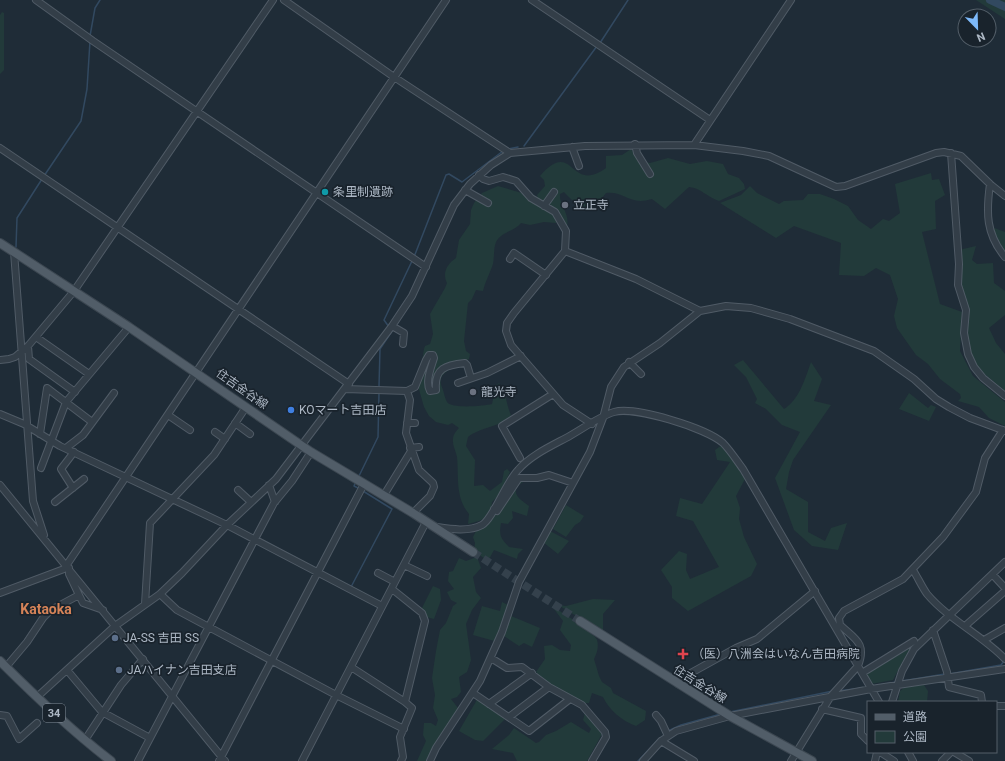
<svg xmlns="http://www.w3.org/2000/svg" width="1005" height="761" font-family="Roboto,'Noto Sans JP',sans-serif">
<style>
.green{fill:#223a3a}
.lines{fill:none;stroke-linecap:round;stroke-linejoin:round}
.stream{stroke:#324960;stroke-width:1.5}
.river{stroke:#324960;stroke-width:8}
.major-tunnel{stroke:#34414c;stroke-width:8;stroke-dasharray:8 4;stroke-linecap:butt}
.minor-casing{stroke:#505b66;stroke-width:8}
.major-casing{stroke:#3c4751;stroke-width:10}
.minor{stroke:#333e48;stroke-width:6}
.major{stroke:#515d68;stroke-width:8}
.culture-dot{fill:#0f9aa8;stroke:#19232c;stroke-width:1.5}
.worship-dot{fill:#6b7280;stroke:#19232c;stroke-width:1.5}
.shop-dot{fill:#3f7fe0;stroke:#19232c;stroke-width:1.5}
.service-dot{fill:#5c6f8a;stroke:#19232c;stroke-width:1.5}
.health-dot{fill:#e0444e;stroke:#19232c;stroke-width:1.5}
.labels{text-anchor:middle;stroke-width:3.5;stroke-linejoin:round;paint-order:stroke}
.shield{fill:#19232c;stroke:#818b97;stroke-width:1}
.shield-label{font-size:11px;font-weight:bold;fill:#adb8c5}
.poi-label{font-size:12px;fill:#adb8c5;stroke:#19232c;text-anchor:start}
.street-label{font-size:12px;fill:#adb8c5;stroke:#19232c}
.quarter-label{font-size:14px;font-weight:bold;fill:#d58358;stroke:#19232c}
</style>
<rect width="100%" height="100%" fill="#1f2c37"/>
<path class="green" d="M976,0H1005V19Z
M2,12L4,13V70L0,74V15Z
M631,149L640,161L650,163L668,158L690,164L707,161L723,164L728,174L739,178L744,184L745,189L719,201C707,197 701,188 689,187L665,209L652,199C629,206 625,191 606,193L593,209C579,207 573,202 564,192L560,194C559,206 570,213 567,226L558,222L556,217V223L544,222L530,225L521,223C515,231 501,232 496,242C493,249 495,259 492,267C489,275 485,282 483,291L476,290L472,299L468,303L464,341L466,351L470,354L469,359C463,362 447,370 443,375C439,380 441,385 443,390C444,393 445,399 447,402C451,409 484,406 492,404L496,385L499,383C506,390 506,405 511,415C502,427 480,427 468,437L466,446L475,460L474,486L483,485L490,491L502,482L504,471L507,469L510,472L498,496L492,502L491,511L487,517L479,521L468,524L469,514C455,497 459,477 457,457C456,451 452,445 453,439C453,435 456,431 459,428L452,423L448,425L436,422L429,416L424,407L418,386L424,349L425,346L430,344L433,334L430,314L445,288L447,283C442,273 447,264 456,258L459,240L470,224L471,210L474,203L482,193L498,186L525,194L540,204L537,195L545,186L544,180L540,176C574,137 569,195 606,168V156L622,155Z
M931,173L932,180L939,179L945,195L935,201L936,229L922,232L940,304L962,312L960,351L973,376L1005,402V426L989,418L979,407L958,401L961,398L960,394L940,379L928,364L916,355L897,328L894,316L898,299L890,275L876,268L864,276L839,275L841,243L794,226L776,238L720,203L741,195L750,186L757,193L779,204L784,201L803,200L808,194H820L834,199L848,206L858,220L871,229L883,219L889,221L900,213L895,184Z
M989,226L1005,232V257Z
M976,246L972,260L977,264L993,263L994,283L1005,291V315L989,328L996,343L1005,354V391L975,366L964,333L966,310L958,285L959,250Z
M743,360L784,409C799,400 805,379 811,362L822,379L814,401L831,405L793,460L789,472L786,489L808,502V532L825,541L831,528L847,523L838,550L812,546L794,530L775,478L800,432L782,425L766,409L755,403L757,399L746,377L734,365Z
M909,393L928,408L931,405L936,407L929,421L899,409Z
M722,445L746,477L736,496L740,508L739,519L744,537L757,564L751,576L688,611L672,598V587L661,570L679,551L687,554L686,570L690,579L719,567L693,521L676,516L680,498L702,504L730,462L717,460L715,450Z
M523,480H526C523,483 520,483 518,486C511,495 523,501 529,506L527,516L512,511L513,518L508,524L501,523C499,535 500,538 509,547L523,549L518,554L517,559L494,550L488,561L474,551L475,543L473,537L480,523L518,482Z
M566,505L584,516L580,522L575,525L566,537L553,529Z
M550,531L569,541L558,554L543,542Z
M477,557L481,568L473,577L476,592L481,598L472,610L466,624L471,660L467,672L459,677L461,692L457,697L451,699L458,708L459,713L430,761H417L426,741L423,735L424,723H431L436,726L438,720L433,708L435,695L432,678L436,651L440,630L446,623L453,606L457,603L451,600L447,592L454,589L448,581L449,572L453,571L459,558L466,561Z
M433,586L440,589L441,600L434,619L426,617L421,610Z
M593,599L615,600L603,614V632L558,605L566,606Z
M502,602L508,605L498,642L473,635L482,606L500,611Z
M551,605C560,612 594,631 597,640C599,647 597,653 594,659L599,676L602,682L611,688L613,693L646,711L645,720L636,726C622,721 609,710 603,697L592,693L589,703H583L549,684L536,672L545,659L544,646L552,645L560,650L570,651L571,645L560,630L563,621Z
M511,616L540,628L532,647L524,643L519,646L504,636Z
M910,648L893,680L871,684L865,675Z
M924,685L928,691L927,702H898L900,691L905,687Z
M478,698L506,718L483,741L475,740L459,731Z
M585,713L602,734L587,761H517L513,753L492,749L509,735L514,728L536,743L539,742L546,735L556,731L571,722L589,733L591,729L583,720Z"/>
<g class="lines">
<path class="stream" d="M90,36L95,8L100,0
M600,43L628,0
M524,146L597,46
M508,149L518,147
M44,176L81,121L87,89L90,41
M16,247L17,218L42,179
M414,257L446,175L449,174L462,182L503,151
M389,327L384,320L412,261
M379,386L380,349L392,331
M359,476L378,437L379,393
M356,481L354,486L360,489
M351,587L392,509L363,491
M949,674L1001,665L1004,661
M902,681L945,674
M874,686L896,682
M838,691L862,688
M730,712L833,691
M668,731L681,725L721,714
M638,761L657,741"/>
<path class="river" d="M990,0L1005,7"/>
<path class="major-tunnel" d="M473,552L580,621"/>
<g class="minor-casing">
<path id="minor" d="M36,0L93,41L426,267
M284,0L394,77L510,153
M532,0L710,120
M635,144L637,153L650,174
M694,145L791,0
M572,147L579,166
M0,148L349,384
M951,153L959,264L958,285L966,310L964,333L968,354L974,367L983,378L1005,396
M479,175L483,179L489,181L503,177L516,181L531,198L555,212L566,231L565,251L514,313L507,323L506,331L511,345L563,405L592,424
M990,184C986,213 986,234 1005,257
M465,190L488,203
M544,206L554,192
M565,251L636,279L700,311
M14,252L33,501L44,535
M510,259L514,253L546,275
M392,326L404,333L403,344
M36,337L89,374
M28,346L29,359L75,392
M0,360L9,359L15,357L28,346L74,291L273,0
M629,362L641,374
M458,383L487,373L521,356
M345,389L407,391L410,400L406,433L419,470L433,483L434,487L430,496L413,513
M407,391L415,387L426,360L429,355H433L434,358C431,368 425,382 430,391L436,390C434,368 446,365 465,363L467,365L471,378
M0,414L24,424L60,446L227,525L382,606
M168,415L190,430
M235,423L250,434
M407,423H415
M215,432L225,439
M40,434L47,388L92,422
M66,448L83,435L114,393
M410,448L419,447
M520,458L502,426L553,394
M41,468L66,402L129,327
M0,485L225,761
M269,485L275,502
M73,488L61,469L74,452
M238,490L251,502
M384,495L411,451
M55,502L84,479
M494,509L497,511L519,478H537L549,475L573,483
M437,527C450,529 469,532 482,525C493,519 506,482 518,470C530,456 549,447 566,438C579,431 600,416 614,412C635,406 706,428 723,443C730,450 737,461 743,469L879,702
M404,565L427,576
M913,570C918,578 922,587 927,594C949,620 982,635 1005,659
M378,573L395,582
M993,575L1005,588
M392,589L422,613L425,621L405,702L412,708L400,737L403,757L401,761
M0,593L64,569L446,0
M160,594L177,610L336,695L404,729
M79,595L83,603L103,610
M145,604L150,523L214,455L246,407
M965,626L1005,591
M933,630L947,672L949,687L981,695L982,702
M984,640L1005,628
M491,658L507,668L522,667L549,687L582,705L605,732L606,737L592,761
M6,667L27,642L43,618L51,610L79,595L69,574V568
M351,667L405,702
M67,670L102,712L150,738
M862,673L914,641
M678,684L689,674L736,648L757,639L815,591
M473,693L529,731L570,699
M37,697L115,626L160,594L182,573L227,525L276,479L392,326L412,296L454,205L470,184L491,165L510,153L585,146L694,145L743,151L769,156L836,187L845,186L936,153L944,152L961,156L990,184L1005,196
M892,702L902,671L914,649L1005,562
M489,704L532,673
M996,706H1005
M822,709L861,718V734L868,741
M0,715L7,716L19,739L37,723
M656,715L661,721L668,736
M509,717L549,687
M85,740L121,685L143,659
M661,741L694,761
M880,752L894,761
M908,752L913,761
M954,752L969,761
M138,761L274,503L292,481L311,452
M219,761L364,484
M302,761L426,522
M430,761L436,748L480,681L502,632L519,582L590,452L603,418L611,387L624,367L660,343L700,311L726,306L751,308L790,319L874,351L914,379L936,399L949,407L970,418L1005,431
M643,761L661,741L676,731L730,716L871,689L1005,669
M791,761L831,696L858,666C867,643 855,639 840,625L839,618L844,611L903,579L943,537L976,492L985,458L1003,430
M875,761L877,752
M942,761L951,752"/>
</g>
<g class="major-casing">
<path id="major" d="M0,243L129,327L311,452L413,513L473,552
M580,621L730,716L812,761
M0,661C35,696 72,731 111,761"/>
</g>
<use href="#minor" class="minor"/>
<use href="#major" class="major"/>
</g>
<circle class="culture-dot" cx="325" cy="192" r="4"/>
<g class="worship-dot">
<circle cx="565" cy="205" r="4"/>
<circle cx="473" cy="392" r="4"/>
</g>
<circle class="shop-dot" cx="291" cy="410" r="4"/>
<g class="service-dot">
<circle cx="115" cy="638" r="4"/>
<circle cx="119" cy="670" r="4"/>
</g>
<path class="health-dot" d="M681 648h4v4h4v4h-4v4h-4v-4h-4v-4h4z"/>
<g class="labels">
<rect class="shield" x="43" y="704" width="22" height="18" rx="3"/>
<g class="shield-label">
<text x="54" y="717">34</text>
</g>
<g class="poi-label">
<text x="333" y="196">条里制遺跡</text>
<text x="573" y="209">立正寺</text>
<text x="481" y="396">龍光寺</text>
<text x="299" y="414">KOマート吉田店</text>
<text x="123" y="642">JA-SS 吉田 SS</text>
<text x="692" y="658">（医）八洲会はいなん吉田病院</text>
<text x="127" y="674">JAハイナン吉田支店</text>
</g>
<g class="street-label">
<text transform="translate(242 389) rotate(35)" y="4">住吉金谷線</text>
<text transform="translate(700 684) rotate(32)" y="4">住吉金谷線</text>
</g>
<g class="quarter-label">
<text x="46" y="614">Kataoka</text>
</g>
</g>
<rect x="867" y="701" width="130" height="52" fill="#19232c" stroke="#545f69"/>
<rect x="875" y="714" width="20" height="6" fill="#515d68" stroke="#545f69"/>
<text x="903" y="721" font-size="12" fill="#adb8c5">道路</text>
<rect x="875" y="731" width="20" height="12" fill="#223a3a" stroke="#545f69"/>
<text x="903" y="741" font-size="12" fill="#adb8c5">公園</text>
<g transform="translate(977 28) rotate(157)"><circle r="19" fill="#19232c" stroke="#545f69"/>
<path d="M0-3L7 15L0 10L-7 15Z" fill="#7db9fa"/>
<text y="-6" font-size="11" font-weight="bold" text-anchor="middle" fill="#adb8c5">N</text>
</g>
</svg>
